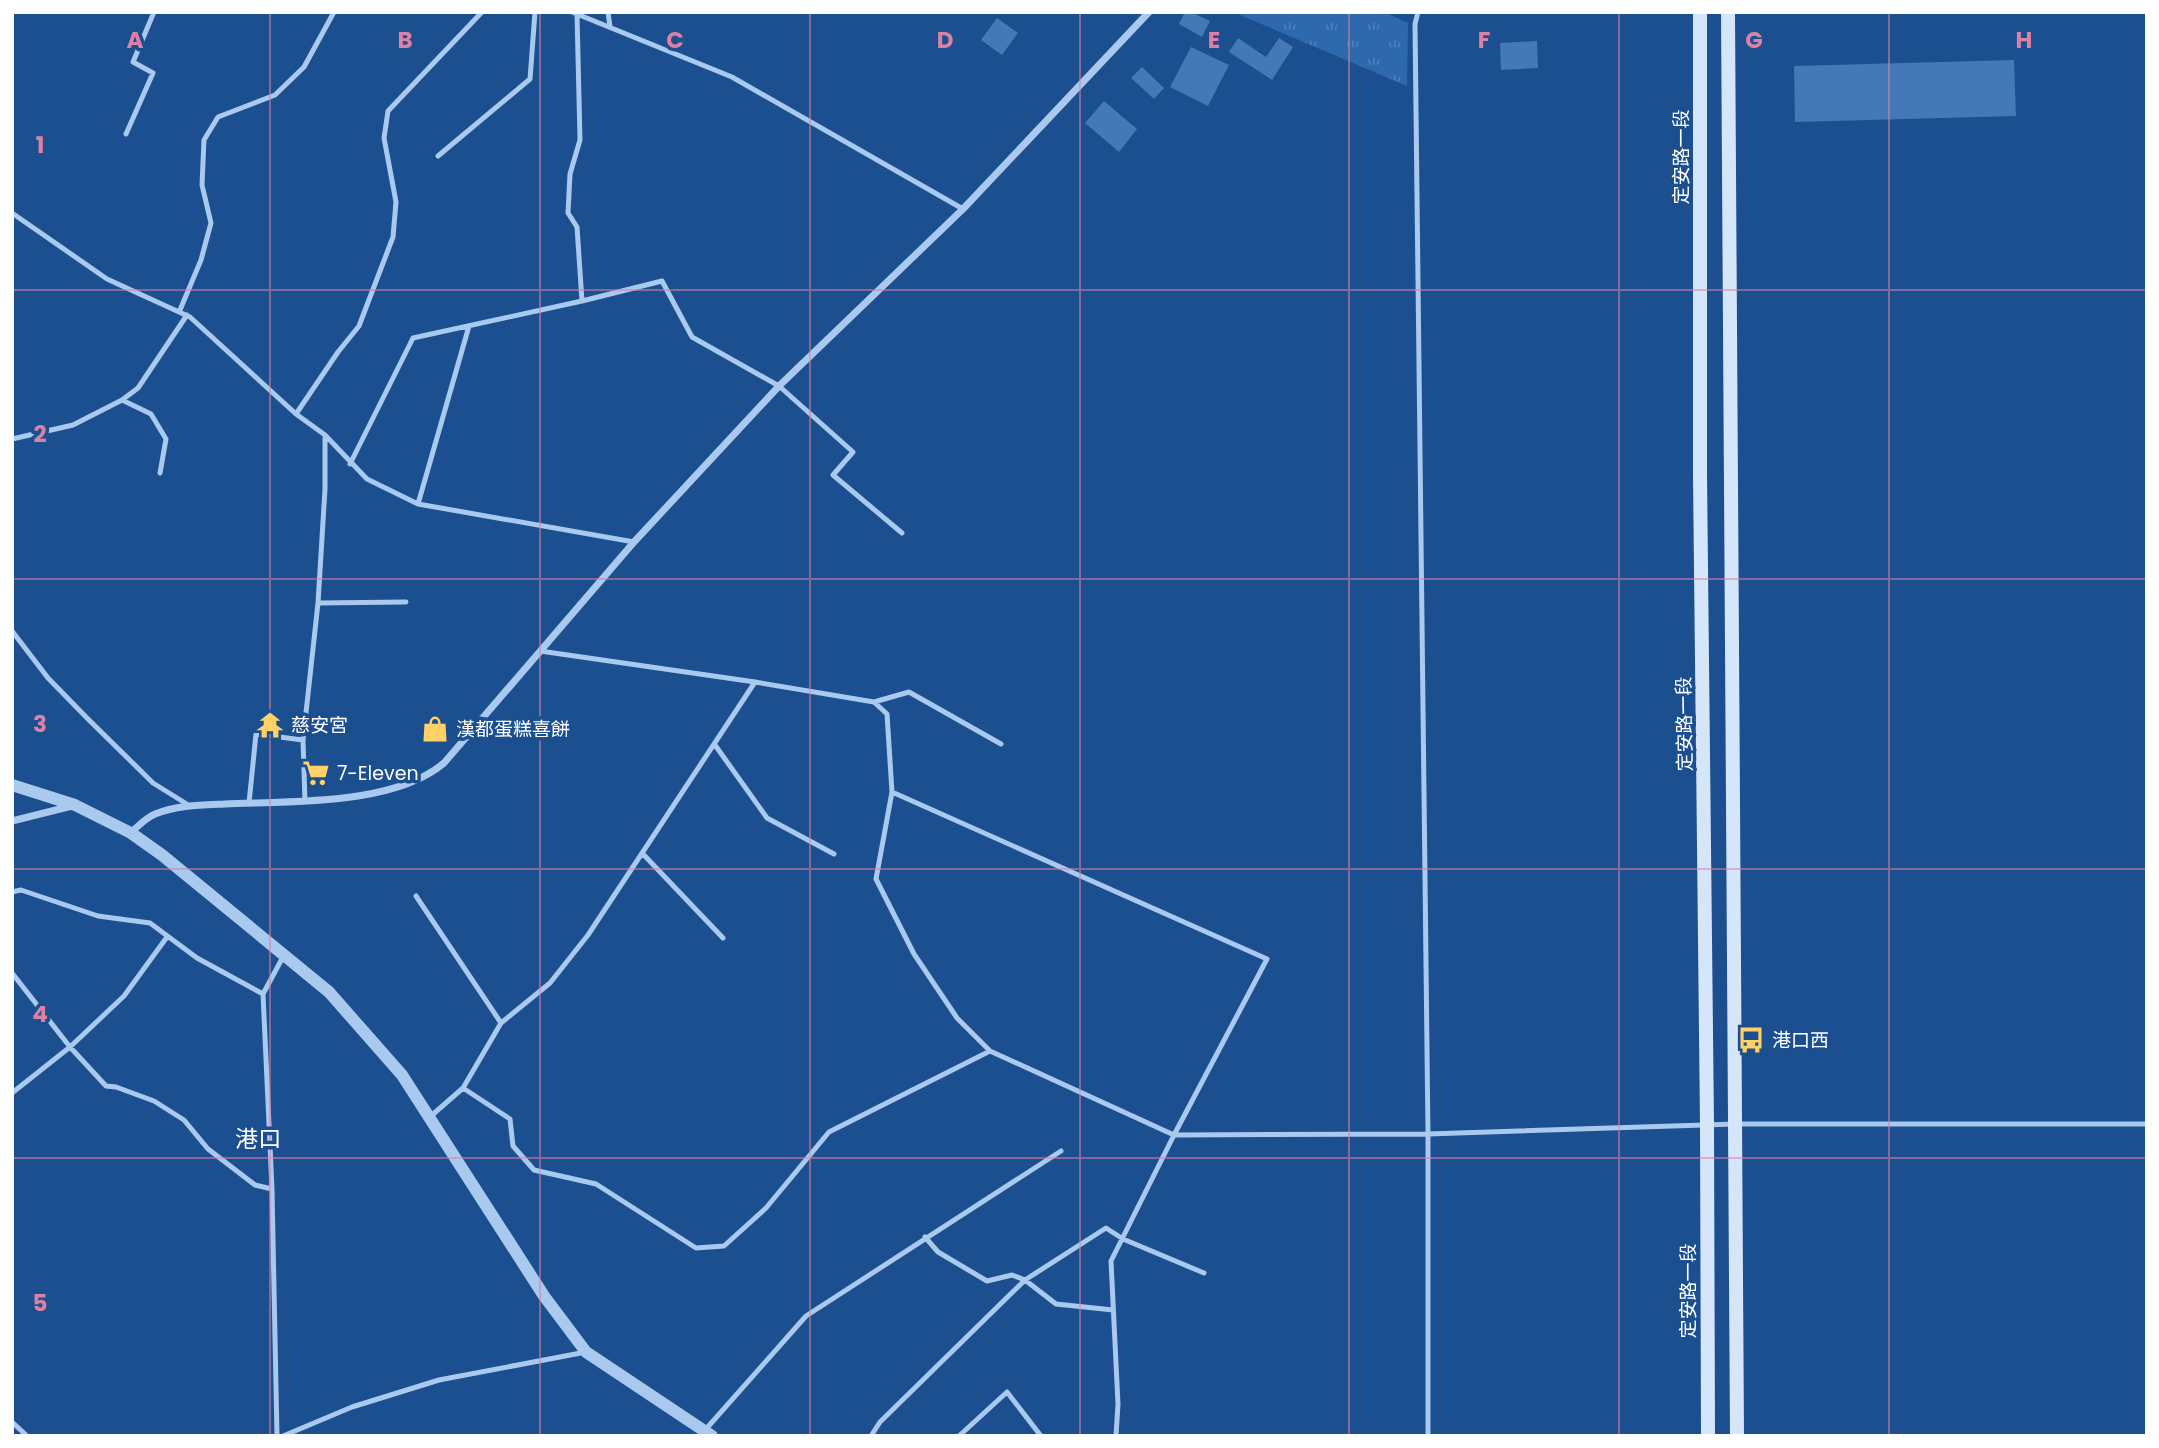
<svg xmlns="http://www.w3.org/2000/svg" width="2159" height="1448" font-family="Poppins,'Noto Sans TC',sans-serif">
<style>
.grass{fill:url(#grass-tufts)}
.building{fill:#4478b7}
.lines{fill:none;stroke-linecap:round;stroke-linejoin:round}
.service{stroke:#a9c9ee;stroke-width:5}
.minor{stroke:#a9c9ee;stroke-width:7}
.tertiary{stroke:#a9c9ee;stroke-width:12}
.secondary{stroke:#d6e6fa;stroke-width:14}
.grid{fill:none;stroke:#dd80a5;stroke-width:2;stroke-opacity:0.55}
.labels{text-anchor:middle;stroke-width:7;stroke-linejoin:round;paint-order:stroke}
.street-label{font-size:19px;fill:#fff;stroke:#1b4f8f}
.poi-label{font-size:19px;fill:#fff;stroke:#1b4f8f;text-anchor:start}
.quarter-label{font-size:23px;fill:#fff;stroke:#1b4f8f}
.grid-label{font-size:23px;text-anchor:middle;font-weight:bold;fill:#dd80a5;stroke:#1b4f8f;stroke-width:7;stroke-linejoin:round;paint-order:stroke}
</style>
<defs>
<pattern id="grass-tufts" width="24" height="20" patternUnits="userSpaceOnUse" patternTransform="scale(1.75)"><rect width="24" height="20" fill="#2e69ad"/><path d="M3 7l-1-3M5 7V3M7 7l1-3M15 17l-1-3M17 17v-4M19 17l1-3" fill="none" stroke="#4d80b9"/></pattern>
</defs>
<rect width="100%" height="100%" fill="#1b4f8f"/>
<path class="grass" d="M1233,12H1384L1408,23L1407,86Z"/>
<path class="building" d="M1185,12H1191L1210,21L1202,37L1179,24Z
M997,18L1018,33L1002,55L981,40Z
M1238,38L1266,57L1279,38L1293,47L1272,80L1229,52Z
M1537,41L1538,68L1501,70L1500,43Z
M1191,47L1229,65L1208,106L1170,87Z
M2014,60L2016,116L1795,122L1794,66Z
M1142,67L1164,88L1154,99L1131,78Z
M1104,101L1137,129L1119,152L1085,123Z"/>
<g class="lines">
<path class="service" d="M572,12L732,77L963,209
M608,12L610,27
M1418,12L1415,24L1428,1134V1436
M577,14L580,140L570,174L568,213L577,227L582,301
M126,134L153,73L133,62L154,12
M438,156L530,79L535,12
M12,213L107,279L190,317L296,414L325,435L367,479L418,504L634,542
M180,310L201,260L211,223L202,185L204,140L218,117L275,95L304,67L334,12
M122,400L138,388L187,315
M296,414L338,352L359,326L393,237L396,202L384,138L388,111L482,12
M12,439L73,425L122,400L151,414L166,439L160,473
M350,464L413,338L582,301L662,281L692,337L779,386L853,452L833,475L902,533
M418,504L469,326
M318,603L406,602
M12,631L48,678L87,718L153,783L190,806
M540,651L755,682L874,702L887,714L892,792L876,879L914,954L957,1018L990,1051L1174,1135L1428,1134L1735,1124H2147
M874,702L909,692L1001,744
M715,745L767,818L834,854
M892,792L1267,959L1174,1135L1111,1261L1118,1404L1116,1436
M305,801L303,740L318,603L325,489V435
M249,803L256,734L303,740
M642,853L723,938
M12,892L21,890L98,916L150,923L197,958L263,994
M416,896L501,1023
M12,973L70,1047L106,1086L116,1087L154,1101L184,1120L208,1149L255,1185L272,1189
M463,1088L510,1119L513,1146L534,1170L596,1184L696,1248L724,1246L766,1208L829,1132L990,1051
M12,1093L70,1047L124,996L167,937
M431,1116L463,1088L501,1023L550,983L588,935L755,682
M925,1237L938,1252L987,1281L1012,1275L1025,1280L1056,1304L1113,1310
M12,1422L27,1436
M706,1429L806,1316L1061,1151
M277,1436L272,1189L263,994L284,955
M283,1436L352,1407L439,1380L586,1352
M871,1436L880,1422L1025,1280L1106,1228L1123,1239L1204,1273
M959,1436L1007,1392L1041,1436"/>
<path class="minor" d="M12,821L72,806
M130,833C138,827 145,818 155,814C177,805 202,805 225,804C289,801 393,806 444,763L634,542L779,386L963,209L1149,12"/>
<path class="tertiary" d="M12,785L75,805L131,833L162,855L329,992L402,1075L544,1296L586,1352L712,1436"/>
<path class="secondary" d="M1700,12V475L1707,1125L1708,1436
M1728,12L1737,1436"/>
</g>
<path class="grid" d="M270,12V1436M540,12V1436M810,12V1436M1080,12V1436M1349,12V1436M1619,12V1436M1889,12V1436M12,290H2147M12,579H2147M12,869H2147M12,1158H2147"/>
<defs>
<g id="temple-bare" transform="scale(2.1)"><path d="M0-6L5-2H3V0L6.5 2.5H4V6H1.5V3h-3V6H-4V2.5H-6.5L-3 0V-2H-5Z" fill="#ffd166" stroke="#1b4f8f" stroke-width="2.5" paint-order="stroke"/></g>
<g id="shop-bare" transform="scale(2.1)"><path d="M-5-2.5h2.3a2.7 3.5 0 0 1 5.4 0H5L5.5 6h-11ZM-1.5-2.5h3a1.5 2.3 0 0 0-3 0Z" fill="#ffd166" stroke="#1b4f8f" stroke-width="2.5" paint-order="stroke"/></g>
<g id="supermarket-bare" transform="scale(2.1)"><path d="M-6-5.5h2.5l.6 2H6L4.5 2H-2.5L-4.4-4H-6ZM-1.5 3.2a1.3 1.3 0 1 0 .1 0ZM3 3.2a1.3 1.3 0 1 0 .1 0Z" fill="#ffd166" stroke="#1b4f8f" stroke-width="2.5" paint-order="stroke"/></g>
<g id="bus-bare" transform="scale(2.1)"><path d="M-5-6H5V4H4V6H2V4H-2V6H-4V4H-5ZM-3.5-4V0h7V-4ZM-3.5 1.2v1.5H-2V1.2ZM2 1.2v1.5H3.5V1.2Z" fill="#ffd166" stroke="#1b4f8f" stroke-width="2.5" paint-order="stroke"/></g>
</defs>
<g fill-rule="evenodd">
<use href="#temple-bare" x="270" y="725"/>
<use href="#shop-bare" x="435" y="729"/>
<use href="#supermarket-bare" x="316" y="773"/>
<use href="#bus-bare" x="1751" y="1040"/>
</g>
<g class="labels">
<g class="street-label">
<text transform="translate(1681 157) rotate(-90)" y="7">定安路一段</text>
<text transform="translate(1684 724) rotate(-91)" y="7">定安路一段</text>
<text transform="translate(1688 1291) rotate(-90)" y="7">定安路一段</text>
</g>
<g class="poi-label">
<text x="291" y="732">慈安宮</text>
<text x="456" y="736">漢都蛋糕喜餅</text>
<text x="337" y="780">7-Eleven</text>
<text x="1772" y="1047">港口西</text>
</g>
<g class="quarter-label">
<text x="258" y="1147">港口</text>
</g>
</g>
<g class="grid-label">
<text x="135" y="48">A</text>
<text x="405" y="48">B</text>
<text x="675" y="48">C</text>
<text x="945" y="48">D</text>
<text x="1214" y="48">E</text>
<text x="1484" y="48">F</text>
<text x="1754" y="48">G</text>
<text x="2024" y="48">H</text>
<text x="40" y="153">1</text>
<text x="40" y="442">2</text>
<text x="40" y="732">3</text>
<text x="40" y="1022">4</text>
<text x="40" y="1311">5</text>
</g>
<rect width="2159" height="1448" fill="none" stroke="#ffffff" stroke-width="28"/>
</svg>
